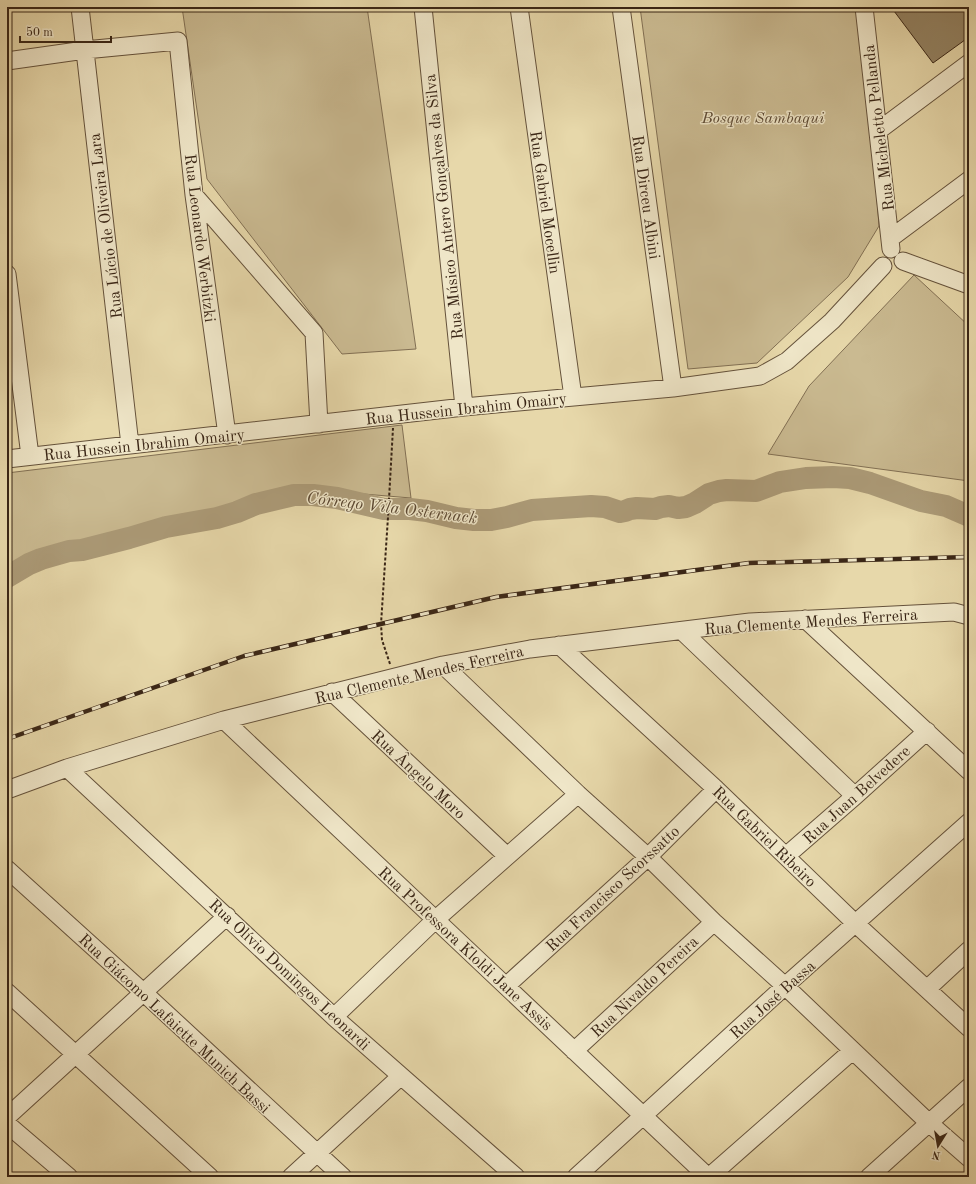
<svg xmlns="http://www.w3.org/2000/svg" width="976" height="1184" font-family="'Old Standard TT',serif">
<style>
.green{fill:#caba91;stroke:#827054}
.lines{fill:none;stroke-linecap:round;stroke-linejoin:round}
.river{stroke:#ac9b78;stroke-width:22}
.building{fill:#948363;stroke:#3a2616}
.minor-casing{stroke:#65523b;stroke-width:19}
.path{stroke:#3a2616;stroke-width:2;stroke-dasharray:3 2;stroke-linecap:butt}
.minor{stroke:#efe6c8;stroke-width:17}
.rail-casing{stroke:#3a2616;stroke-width:4.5}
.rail{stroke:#efe6c8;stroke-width:3;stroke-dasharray:9;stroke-linecap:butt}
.labels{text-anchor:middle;stroke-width:3;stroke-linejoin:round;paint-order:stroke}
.park-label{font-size:16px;font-style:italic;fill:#5e4b35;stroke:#efe6c8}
.street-label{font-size:16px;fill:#3a2616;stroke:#efe6c8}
.water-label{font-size:17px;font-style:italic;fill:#5c4933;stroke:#efe6c8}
</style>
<rect width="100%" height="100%" fill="#e7d8aa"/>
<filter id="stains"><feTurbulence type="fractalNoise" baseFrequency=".005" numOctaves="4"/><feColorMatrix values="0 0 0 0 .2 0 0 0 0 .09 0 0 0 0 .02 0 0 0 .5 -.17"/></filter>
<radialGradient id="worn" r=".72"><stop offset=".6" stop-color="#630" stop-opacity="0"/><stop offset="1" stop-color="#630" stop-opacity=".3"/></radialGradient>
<path class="green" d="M182,7H367L416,349L342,354L207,179Z
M640,7H857L866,51L879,226L848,277L757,363L688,369Z
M914,275L969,326V481L768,454L809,386Z
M402,425L411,498L293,488L209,512L43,550L7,565V473Z"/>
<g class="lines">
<path class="river" d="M7,577L29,564L41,559L69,551L82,550L129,538L166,527L217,518L237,512L256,504L294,495H313L337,498L384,509H410L427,511L456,518L474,520H491L507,517L532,510L591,506L605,507L620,512L625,511L630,509L637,508L655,509L661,507L669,506L678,508L686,507L695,503L709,494L719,491L727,490L756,491L780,482L806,478L833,477L850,478L870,483L921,501L946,506L969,516"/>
</g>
<path class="building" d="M891,7H969V37L933,63Z"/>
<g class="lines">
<g class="minor-casing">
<path id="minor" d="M80,7L130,445
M423,7L464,407
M519,7L573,397
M621,7L673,388
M864,7L891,249
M7,61L85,50L178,41L194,195L227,435
M878,131L969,63
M194,195L314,333L319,424
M891,238L969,180
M903,261L969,285
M7,274L30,456
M7,459L464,407L673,388L760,376L787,361L832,321L883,266
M805,619L969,771
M682,631L855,796
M559,645L716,789L856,924L969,1028
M443,665L578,794L648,857L714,922L785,986L929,1123L969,1158
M332,692L507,856
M224,720L708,1177
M67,768L334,1017L516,1177
M7,790L67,768L224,720L443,665L530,649L750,622L954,612L969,616
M786,856L855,796L927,731
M7,869L143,992L343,1177
M506,986L648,857L716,789
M927,989L969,950
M7,992L210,1177
M334,1017L435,920L578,794
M574,1051L714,922
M7,1117L227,916
M7,1124L69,1177
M291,1177L401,1076
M576,1177L785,986L969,822
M709,1177L852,1051
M869,1177L969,1087"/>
</g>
<path class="path" d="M390,664L382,640L381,624L388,517L393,428"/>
<use href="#minor" class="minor"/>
<g class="rail-casing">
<path id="rail" d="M7,739L244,656L496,597L749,563L969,557"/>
</g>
<use href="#rail" class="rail"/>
</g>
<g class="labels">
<g class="park-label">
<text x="763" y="123">Bosque Sambaqui</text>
</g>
<g class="street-label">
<text transform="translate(878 128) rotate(-97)" y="6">Rua Micheletto Pellanda</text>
<text transform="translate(647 197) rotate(82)" y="6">Rua Dirceu Albini</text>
<text transform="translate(546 202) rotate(82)" y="6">Rua Gabriel Mocellin</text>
<text transform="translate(443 207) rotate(-96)" y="6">Rua Músico Antero Gonçalves da Silva</text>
<text transform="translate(105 226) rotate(-97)" y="6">Rua Lúcio de Oliveira Lara</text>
<text transform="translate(201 238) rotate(83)" y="6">Rua Leonardo Werbitzki</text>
<text transform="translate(466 408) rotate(-6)" y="6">Rua Hussein Ibrahim Omairy</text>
<text transform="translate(144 444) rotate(-6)" y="6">Rua Hussein Ibrahim Omairy</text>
<text transform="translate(811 621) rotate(-4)" y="6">Rua Clemente Mendes Ferreira</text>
<text transform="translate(419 674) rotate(-13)" y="6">Rua Clemente Mendes Ferreira</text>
<text transform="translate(419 774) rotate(43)" y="6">Rua Ângelo Moro</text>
<text transform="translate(856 794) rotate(-42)" y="6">Rua Juan Belvedere</text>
<text transform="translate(765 836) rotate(44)" y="6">Rua Gabriel Ribeiro</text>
<text transform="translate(612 888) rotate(-43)" y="6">Rua Francisco Scorssatto</text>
<text transform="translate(466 948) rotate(43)" y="6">Rua Professora Kloldi Jane Assis</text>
<text transform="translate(290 974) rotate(43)" y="6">Rua Olívio Domingos Leonardi</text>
<text transform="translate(644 986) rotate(-43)" y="6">Rua Nivaldo Pereira</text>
<text transform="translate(772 999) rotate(-42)" y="6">Rua José Bassa</text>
<text transform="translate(175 1023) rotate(43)" y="6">Rua Giácomo Lafaiette Munich Bassi</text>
</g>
<g class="water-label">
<text transform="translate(392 507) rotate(7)" y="6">Córrego Vila Osternack</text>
</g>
</g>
<rect width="976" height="1184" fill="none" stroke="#e7d8aa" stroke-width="24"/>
<rect x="8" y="8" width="960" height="1168" fill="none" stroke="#3a2616" stroke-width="2"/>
<rect x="12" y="12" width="952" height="1160" fill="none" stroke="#3a2616"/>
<g transform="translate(938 1146) rotate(191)" stroke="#efe6c8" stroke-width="3" paint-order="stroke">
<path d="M0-3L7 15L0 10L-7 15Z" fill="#3a2616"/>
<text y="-6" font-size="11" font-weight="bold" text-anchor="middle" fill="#3a2616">N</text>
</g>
<path d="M20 36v6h91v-6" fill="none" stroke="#3a2616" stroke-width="2"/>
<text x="26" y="36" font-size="12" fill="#3a2616" stroke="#efe6c8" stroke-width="3" paint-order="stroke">50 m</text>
<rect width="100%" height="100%" filter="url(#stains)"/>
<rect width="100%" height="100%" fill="url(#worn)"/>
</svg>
